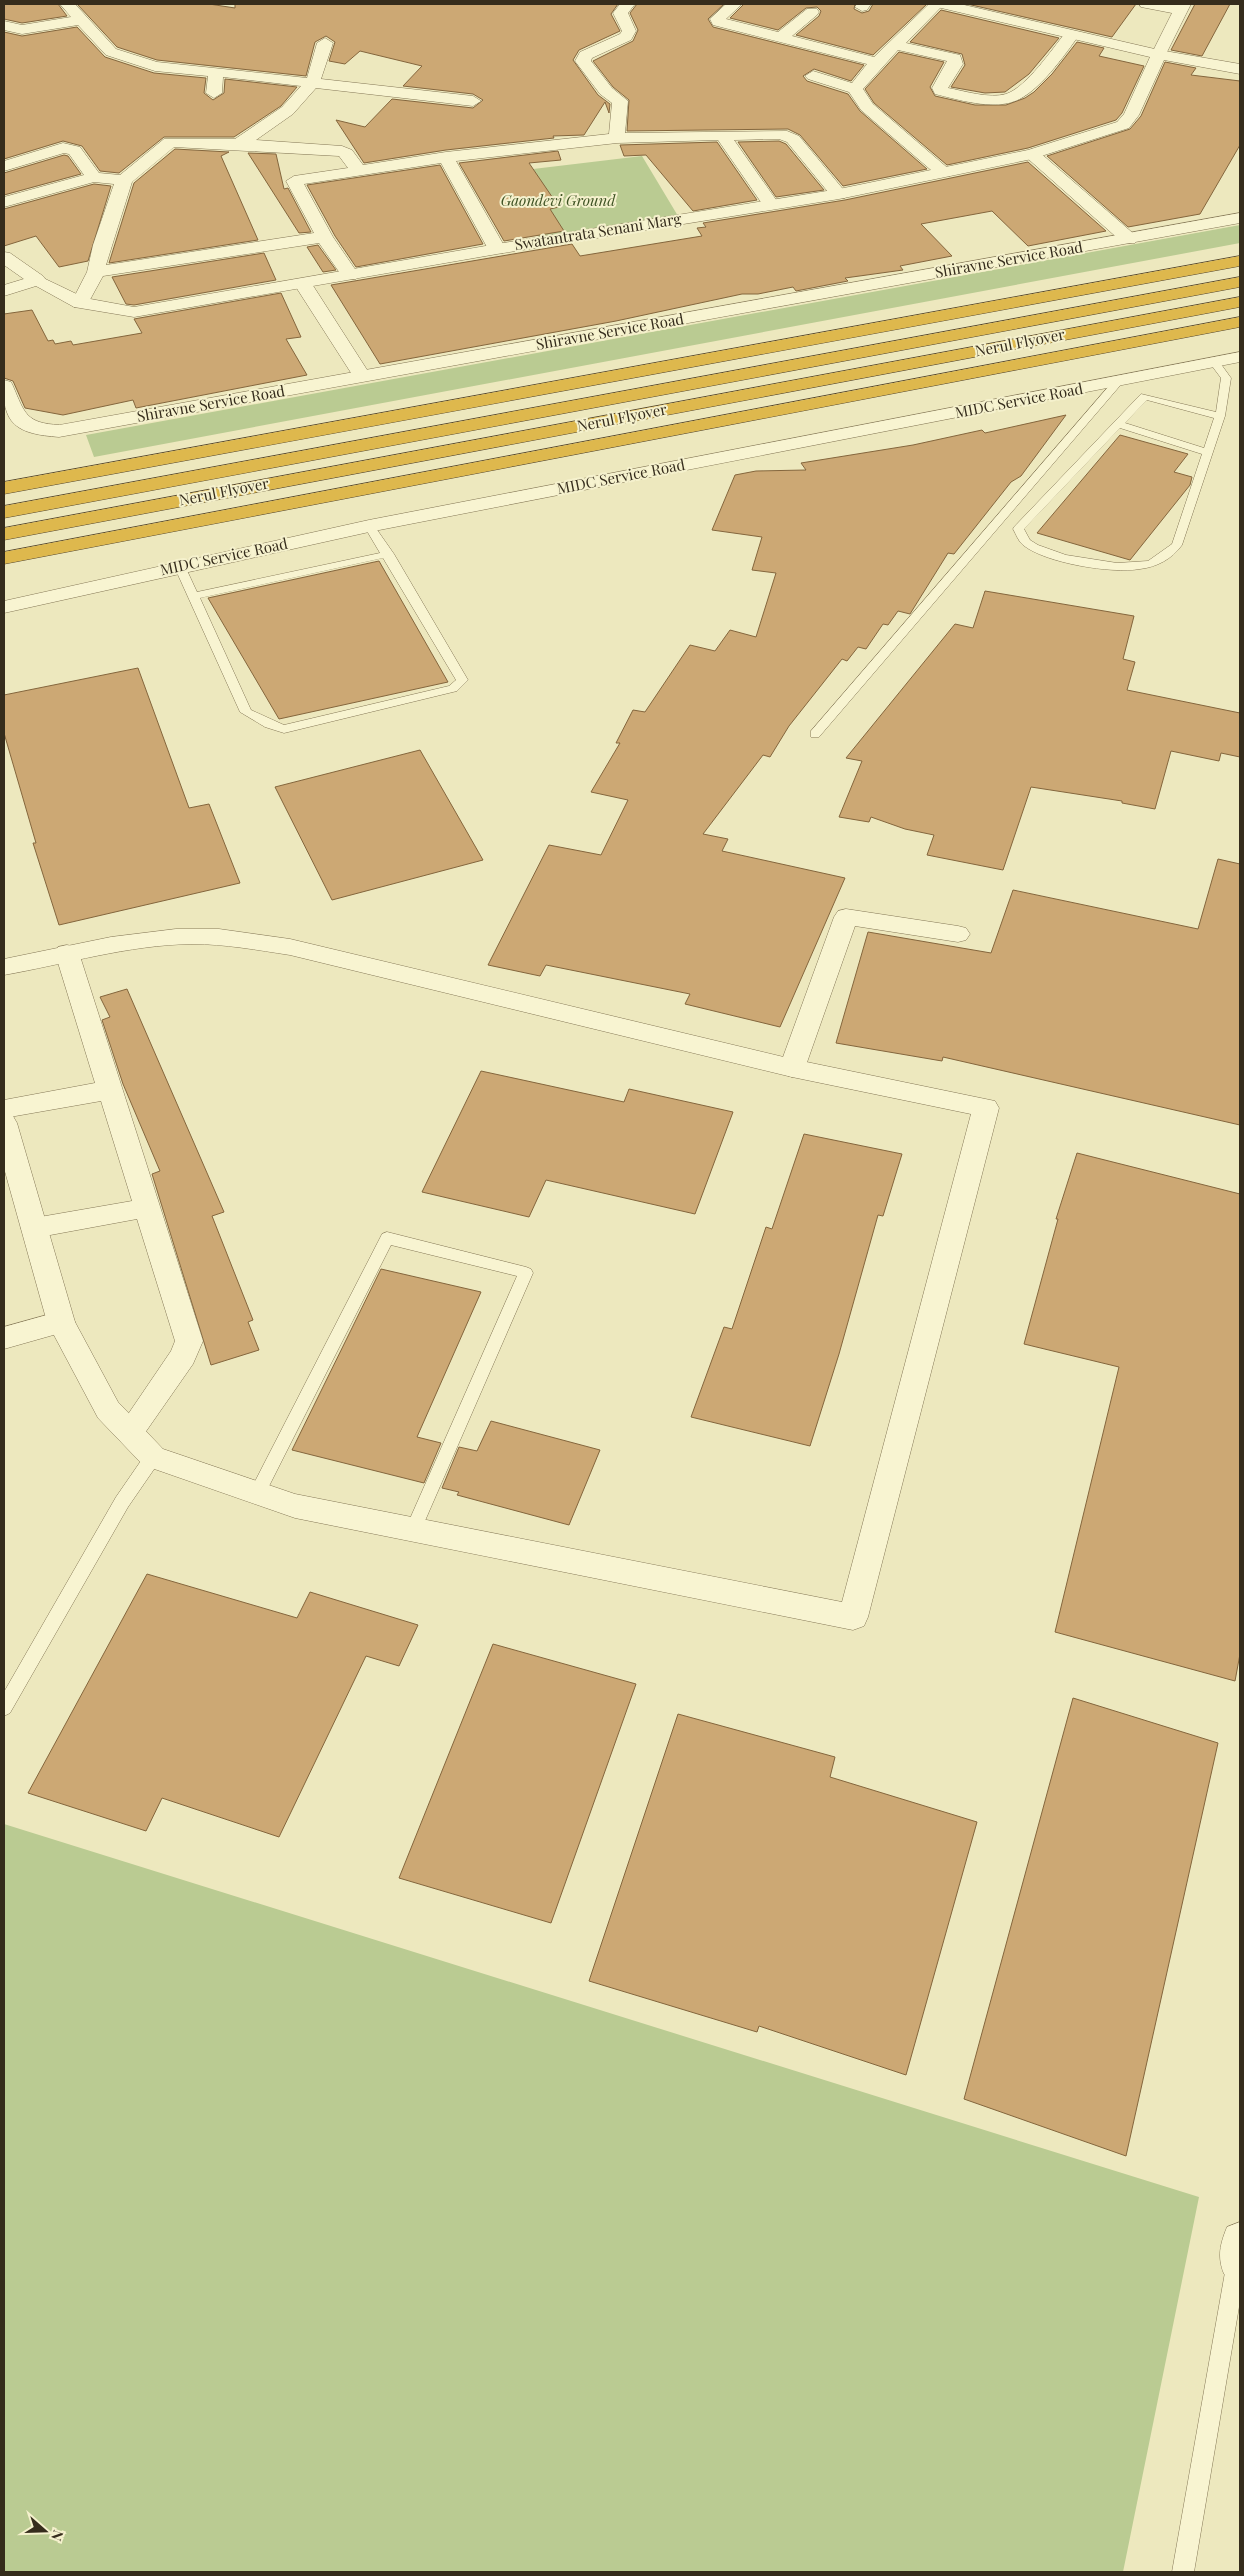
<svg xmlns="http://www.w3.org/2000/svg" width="1244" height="2576" font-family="'Playfair Display',serif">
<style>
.green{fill:#bacb92}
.building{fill:#cca874;stroke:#84663d}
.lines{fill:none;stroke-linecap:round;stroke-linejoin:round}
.service-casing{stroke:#857857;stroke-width:1}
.minor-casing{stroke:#857857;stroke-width:1}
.tertiary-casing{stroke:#857857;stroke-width:1}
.motorway-casing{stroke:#53452c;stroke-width:1}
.service{fill:#f8f4d1;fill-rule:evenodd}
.minor{fill:#f8f4d1;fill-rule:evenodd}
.tertiary{fill:#f8f4d1;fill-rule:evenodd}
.motorway{fill:#deb84d;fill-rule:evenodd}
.labels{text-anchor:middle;stroke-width:4;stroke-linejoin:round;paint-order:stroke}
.far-park-label{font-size:15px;font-style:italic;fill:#3d5122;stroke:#f5f1cd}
.far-street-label{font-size:15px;fill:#352c1c;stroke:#f5f1cd}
</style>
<rect width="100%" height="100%" fill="#ede8be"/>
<path class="green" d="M642,156L678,216L539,238L499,173Z
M1240,225V243L94,457L86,435Z
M4,1824L1199,2197L1123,2572H4Z"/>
<path class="building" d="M4,4H58L67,16L22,23L4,19Z
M77,4H209L235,8V4H618L611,14L620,31L579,50L573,60L598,95L610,104L609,113L605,102L584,135L553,136L554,138L446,150L364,163L336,120L365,127L392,99L473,108L483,100L473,94L403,86L422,66L360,51L345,64L329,61L335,42L326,36L315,42L306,76L157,60L117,47Z
M637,4H724L708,19L713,27L864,65L851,81L814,69L803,76L807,81L848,94L860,111L927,169L843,186L800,135L788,129L627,131L629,100L613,87L593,61L633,41L638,30L630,13Z
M744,4H855L854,9L862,13L869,11L873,4H927L873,55L796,35L819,16L821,11L817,7L806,8L778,30L730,18Z
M967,4H1136L1112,37Z
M1195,4H1230L1202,56L1171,50Z
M941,10L1059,38L1029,74L1005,92L985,93L951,87L965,65L962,54L910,42Z
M77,27L105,57L154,73L206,78L204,93L213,100L224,93L225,79L297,87L281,106L234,137H164L119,173L100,171L82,146L63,141L4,159V32L22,36Z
M1077,42L1104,48L1099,56L1144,66L1122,113L1116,120L1028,148L947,165L874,103L865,89L899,52L944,62L930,87L935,96L975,105H1006L1025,98L1034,92L1052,74Z
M1165,62L1196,68L1191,75L1240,81V145L1200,214L1128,227L1047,156L1130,129L1141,116Z
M779,141L786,144L824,190L776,197L738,142Z
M717,142L757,200L693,211L646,155L624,156L620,145Z
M175,149L229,152L221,156L258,240L109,263L134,183Z
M558,151L561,160L529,163L559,207L550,209L564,231L504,241L459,163Z
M248,153L276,154L284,189L288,188L311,232L299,233Z
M64,155L68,156L81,174L4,195V173Z
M1028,162L1106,231L1028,246L992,211L921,224L952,256L900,266L903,270L845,278L848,281L796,291L793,287L758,294H742L616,321L380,364L331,285L572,244L580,256L702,236L697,228L706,227L703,223L845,200Z
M440,165L483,244L356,267L335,236L307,185Z
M94,184L111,186L88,261L59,267L36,236L4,246V209Z
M318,245L336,270L323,272L307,247Z
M264,253L276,280L134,305L126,304L112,277Z
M281,293L301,337L286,339L307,375L136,408L133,400L63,415L25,408L13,381L4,378V314L32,310L48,341L53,340L55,344L71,341L73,345L142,333L134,319Z
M1066,415L1021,476L1011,482L954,554L948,553L910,614L898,611L888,625L883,624L866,649L858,647L847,661L842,659L789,726L770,757L763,755L703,834L728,839L722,851L845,878L780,1027L685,1004L690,994L546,965L540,976L488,965L549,845L601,855L628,800L591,792L620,743H616L633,710L645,712L690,645L715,651L730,630L756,637L776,573L752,570L762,537L712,530L735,475L756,471L806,470L801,463L913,445L982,430L985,433Z
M1120,435L1188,454L1174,472L1192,477L1190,485L1130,560L1037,533Z
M379,561L448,682L279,719L208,598Z
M985,591L1134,616L1123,659L1135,662L1127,690L1240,713V757L1221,753L1219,761L1171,751L1155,809L1122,803V801L1031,787L1003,870L927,855L934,835L905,829L871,817L869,822L839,817L862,761L846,758L955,624L973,628Z
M138,668L189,808L209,804L240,883L59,925L33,843H36L4,733V695Z
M420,750L483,860L332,900L275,787Z
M1218,859L1240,864V1125L943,1057L942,1061L836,1043L868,932L991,953L1013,890L1198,929Z
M127,989L224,1212L212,1216L253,1320L248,1322L259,1350L211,1365L152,1174L160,1171L123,1084L102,1020L110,1017L100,997Z
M481,1071L624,1102L629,1089L733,1112L695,1214L546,1180L529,1217L422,1192Z
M804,1134L902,1154L883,1216L878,1215L839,1354L810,1446L691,1417L724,1327L732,1329L766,1227L772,1229Z
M1077,1153L1240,1194V1654L1235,1681L1055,1632L1119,1367L1024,1344L1058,1219H1056Z
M381,1269L481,1292L417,1437L441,1443L424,1483L292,1450Z
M491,1421L600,1450L569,1525L457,1495L459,1492L442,1488L459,1447L477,1451Z
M147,1574L297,1618L310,1592L418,1625L399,1666L366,1656L279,1837L162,1798L146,1831L28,1793Z
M493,1644L636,1684L551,1923L399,1878Z
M1073,1698L1218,1743L1126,2156L964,2099Z
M678,1714L835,1757L830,1777L977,1822L906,2075L759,2026L757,2032L589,1981Z"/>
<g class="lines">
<g class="service-casing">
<path id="service" d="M1210,360H1218L1231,378L1225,416L1182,545C1172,559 1157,567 1140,569C1112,574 1045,563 1023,545C1018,541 1016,534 1013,529L1014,527L1141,394L1216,412L1221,378L1209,362ZM1147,400L1214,418L1204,448L1125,423ZM1120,428L1202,454L1172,544L1148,561L1117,563L1066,555L1038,545L1030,540L1024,529Z
M1115,379L1124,381L819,737H811V731Z
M369,523L373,524L394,554L468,680L457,691L284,733L265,727L240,712L174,566L176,564H184L197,592L380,553L364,526ZM383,558L456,680L449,686L284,725L251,710L200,598Z
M387,1232L526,1267L531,1269L533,1273L421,1530L419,1535L413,1537L407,1535L405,1530L517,1276L391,1245L263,1498L257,1500L251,1498L249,1493L380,1238L382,1234Z
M153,1451L159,1452L161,1457L159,1462L128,1507L10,1713L4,1716V1692L116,1497L147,1452Z
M1237,2251L1240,2252V2301L1194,2572H1172L1227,2261L1230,2254Z"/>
</g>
<g class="minor-casing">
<path id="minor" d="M60,4H75L116,49L157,62L307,78L317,43L325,38L333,43L321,79L473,96L481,101L473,106L316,88L293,114L256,140L342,146L352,150L363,165L446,152L609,134L612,103L600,94L575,61L580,52L620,34L622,31L613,13L620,4H635L628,13L636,31L631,40L592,58L591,61L612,88L628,101L625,133L787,131L799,136L847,194L845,198H833L787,142L779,139L734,140L779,204L771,209L765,208L718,140L617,143L456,161L506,249L503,253H491L488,249L441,163L304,184L333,237L359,275L356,279H344L319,243L103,276L86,307H74L71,303L87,272L93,245L114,184L94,182L4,207V197L84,175L69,154L64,153L4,171V161L63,143L80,147L99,173L120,175L164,139H235L282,107L301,86L223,77L222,93L214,98L206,93L208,76L155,71L106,55L78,25L22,34L4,30V21L22,25L71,17ZM174,147L339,156L348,168L294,176L286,181L314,233L106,265L132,182Z
M726,4H742L726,19L778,32L807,9H817L819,12L817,15L792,36L874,57L929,4H944L906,43L960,55L963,64L948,88C965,91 989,99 1006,94C1027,87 1052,49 1066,32H1076L1079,35C1065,55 1038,93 1015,101C991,110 960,100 935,94L932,88L947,61L898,50L863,89L873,104L950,170L952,173L950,176H938L861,110L849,92L808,79L805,76L813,71L852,83L867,64L713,25L710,19Z
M857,4H871L867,10L862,11L855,7Z
M1139,4H1191L1164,58L1159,60L1151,55L1172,13L1141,7Z
M1032,149L1038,151L1135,235L1138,239L1135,243H1123L1026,157L1024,154Z
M4,252L10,253L43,276L46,280L43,284H31L4,265Z
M303,279L309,280L312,284L371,376L369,380H355L353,376L294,284L297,280Z
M846,909L958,926L966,928L970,934L966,940L958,942L855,926L805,1068L801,1074L792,1077L783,1074L779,1068L834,917L838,911Z
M67,945L76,947L79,953L203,1341L193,1364L140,1440L130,1444L120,1440L116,1432L171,1351L175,1341L137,1219L34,1238L24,1235L21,1228L24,1221L34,1218L132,1201L101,1101L4,1118V1100L95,1083L55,953L58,947Z
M61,1311L71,1314L75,1322L71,1330L4,1349V1327Z
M1240,2222V2278L1237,2280L1224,2274C1217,2257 1220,2244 1227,2227Z"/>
</g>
<g class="tertiary-casing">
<path id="tertiary" d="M935,4H960L1159,50L1240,64V74L1164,60L1139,115L1129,128L1032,159L839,199L497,254L134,317L74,307L36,286L4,296V285L37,275L85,298L134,307L497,244L839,189L1028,150L1117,122L1124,114L1150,57L937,7Z
M1240,213V223L59,437C17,434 1,425 4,380L11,382L13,386C25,414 26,423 59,425Z
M1240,352V362L369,532L4,613V601L369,520Z
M176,929H219L290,939L792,1059L995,1101L999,1108L868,1617L864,1626L853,1630L295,1518L143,1465L98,1418L47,1322L4,1168V1114L13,1116L17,1123L75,1322L118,1402L163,1449L295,1494L842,1602L971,1114L792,1077L290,955C257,950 225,944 192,944C128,945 66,964 4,975V959L111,937Z"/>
</g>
<g class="motorway-casing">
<path id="motorway" d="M1240,256V266L4,494V482Z
M1240,277V287L4,518V506Z
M1240,297V307L4,540V528Z
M1240,317V327L4,564V552Z"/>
</g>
<use href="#service" class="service"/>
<use href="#minor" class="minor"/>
<use href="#tertiary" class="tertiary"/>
<use href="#motorway" class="motorway"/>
</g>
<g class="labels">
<g class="far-park-label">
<text x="558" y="206">Gaondevi Ground</text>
</g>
<g class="far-street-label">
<text transform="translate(598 232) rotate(-9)" y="5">Swatantrata Senani Marg</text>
<text transform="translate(1009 260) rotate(-10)" y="5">Shiravne Service Road</text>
<text transform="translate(610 332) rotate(-10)" y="5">Shiravne Service Road</text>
<text transform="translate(1020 343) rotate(-11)" y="5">Nerul Flyover</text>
<text transform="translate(1019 401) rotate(-11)" y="5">MIDC Service Road</text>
<text transform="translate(211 404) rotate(-10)" y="5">Shiravne Service Road</text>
<text transform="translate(622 418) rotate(-11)" y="5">Nerul Flyover</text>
<text transform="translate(621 477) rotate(-11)" y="5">MIDC Service Road</text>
<text transform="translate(224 492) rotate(-11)" y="5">Nerul Flyover</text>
<text transform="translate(224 557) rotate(-12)" y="5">MIDC Service Road</text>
</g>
</g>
<rect width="1244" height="2576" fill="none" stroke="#352c1c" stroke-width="10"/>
<g transform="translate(45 2531) rotate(110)" stroke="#f5f1cd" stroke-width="4" paint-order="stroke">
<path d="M0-4L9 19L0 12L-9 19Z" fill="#352c1c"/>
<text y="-8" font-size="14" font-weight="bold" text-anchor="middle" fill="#352c1c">N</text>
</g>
</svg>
